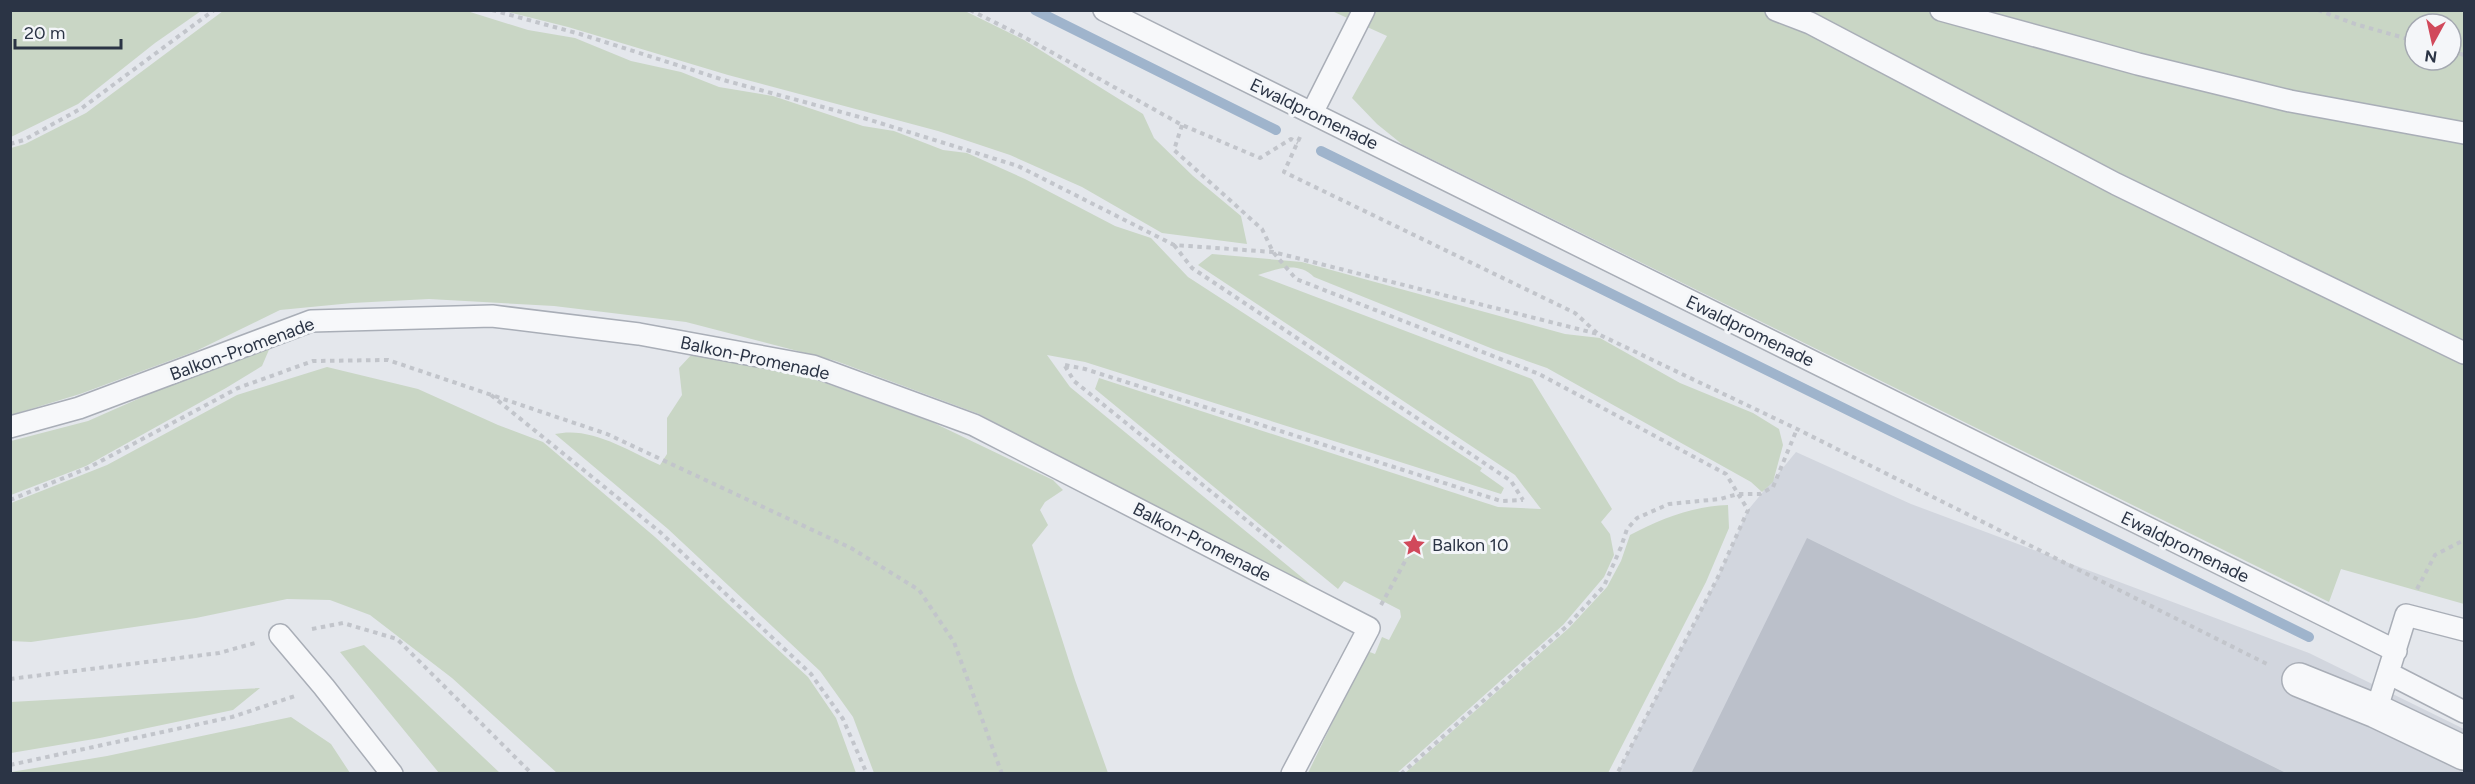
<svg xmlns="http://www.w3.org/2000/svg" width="2475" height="784" font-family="Figtree,sans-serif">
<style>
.built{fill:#d2d6de}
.green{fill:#c9d6c5;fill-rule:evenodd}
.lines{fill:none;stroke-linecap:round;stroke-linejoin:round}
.stream{stroke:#9fb4cc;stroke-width:10}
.building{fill:#bbc0ca;filter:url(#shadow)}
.service-casing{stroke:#a9aeb7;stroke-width:24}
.minor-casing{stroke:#a9aeb7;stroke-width:36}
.path{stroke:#c2c5cb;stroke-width:4;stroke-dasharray:4.5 4.5;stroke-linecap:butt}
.service{stroke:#f7f8fa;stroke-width:21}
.minor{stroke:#f7f8fa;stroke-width:33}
.labels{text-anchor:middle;stroke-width:6;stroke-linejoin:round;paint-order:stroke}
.street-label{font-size:18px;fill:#2b3445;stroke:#f4f6f9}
.poi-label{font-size:18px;fill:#2b3445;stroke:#f4f6f9;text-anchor:start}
</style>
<defs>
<filter id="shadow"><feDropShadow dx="3.5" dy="6" stdDeviation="1.5" flood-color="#0004"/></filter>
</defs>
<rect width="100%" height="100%" fill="#e4e7ec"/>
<path class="built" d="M1796,452L1911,504L2309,653L2464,729V773L1617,774L1718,577L1748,510Z"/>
<path class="green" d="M11,10H201V11L155,43L78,104L11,137Z
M223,11H467L528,30L575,38L631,61L681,72L719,87L773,96L863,126L894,131L943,150L967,153L1025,179L1115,226L1151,238L1188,277L1482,468L1480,471L1504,488L1501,494L1085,362L1047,355L1070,387L1310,584L1306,592L979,414L836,361L686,322L554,306L429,299L352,303L280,310L196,351L80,394L11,415V148L25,144L86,113Z
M504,11H965L1024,40L1143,114L1154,138L1193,176L1241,216L1247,244L1162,233L1082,187L1010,155L938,131L728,75L568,27Z
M1332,11H2464V604L2341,569L2329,602L1403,145L1377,124L1352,98L1387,36ZM2415,24H2451V60H2415Z
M1212,254L1302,262L1565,334L1600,338L1680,383L1753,413L1779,429L1783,445L1773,482L1762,492L1751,482L1547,368L1493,349L1314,277C1298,261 1277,269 1258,275L1532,379L1612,509L1601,522L1610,534L1614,555L1604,577L1563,625L1397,773H1308L1367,651L1375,654L1382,637L1389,640L1401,617L1400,610L1344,581L1338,589L1095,389L1099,378L1498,507L1541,509L1515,475L1198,265Z
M271,345L262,366L226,388L86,466L11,495V441L88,421L208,368Z
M693,353L792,371L932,422L1053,480L1063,490L1045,502L1040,510L1048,525L1032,545L1075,680L1108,773H874L853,717L820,671L668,529L555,434C591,426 627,450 660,465L667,454V418L682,395L679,368Z
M327,367L418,389L498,425L543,442L655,537L808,677L836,718L856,773H557L452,678L370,615L330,600L287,599L196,618L31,642L11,641V503L107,465L237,395Z
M1728,505L1729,528L1706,582L1608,773H1405L1569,628L1607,587L1621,561L1630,535C1660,519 1694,506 1728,505Z
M364,645L500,773H439L340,652Z
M260,688L233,710L100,738L11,753V702Z
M291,717L331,744L350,773H11V772L107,756Z"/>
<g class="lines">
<path class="stream" d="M1035,10L1276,130
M1321,151L2309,637"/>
</g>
<path class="building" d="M1807,538L2288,774H1691Z"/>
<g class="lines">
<g class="service-casing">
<path id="service" d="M1104,10L2396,651
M1776,10L1810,23L2116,184L2464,353
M1941,10L2138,64L2290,101L2464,133
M1312,113L1364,10
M10,427L79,408L311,321L492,316L639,334L813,366L974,425L1369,628L1292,774
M2464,630L2406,615L2388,673L2464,712
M280,635L324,687L392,774
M2376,711L2388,673"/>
</g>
<g class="minor-casing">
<path id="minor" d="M2299,680L2376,711L2464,753"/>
</g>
<path class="path" d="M492,10L580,34L727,81L867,119L1018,166L1174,245L1273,252L1598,334L1797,429L2269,665
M970,10L1026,38L1182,125L1260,158L1291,139L1298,143
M2318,10L2355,24L2415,41
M2451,51L2464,55
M1182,125L1174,150L1262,229L1273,252L1296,279L1539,374L1726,474L1748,510L1718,577L1617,774
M1300,137L1284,172L1575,313L1597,333
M10,144L24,140L82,108L214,10
M1174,245L1192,268L1511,481L1523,500
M1065,365L1085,369L1501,501L1523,500
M1065,366L1074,381L1281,548
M491,395L660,532L811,674L843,719L867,774
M10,500L88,468L238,388L313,361L388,360L607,434L851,548L919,590L954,642L1002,774
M2417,589L2435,555L2464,540
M1381,605L1414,545
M312,629L343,623L397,639L532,774
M10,679L219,653L255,643
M10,765L232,717L295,696
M1401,774L1567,626L1604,586L1621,547L1627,529L1637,518L1669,504L1720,499L1738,494H1760L1773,487L1797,429"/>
<use href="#service" class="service"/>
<use href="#minor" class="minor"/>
</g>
<defs>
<g id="sight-bare" transform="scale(1.8)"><path d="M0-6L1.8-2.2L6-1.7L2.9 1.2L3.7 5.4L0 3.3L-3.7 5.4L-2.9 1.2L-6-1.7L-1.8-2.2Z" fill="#d1495b" stroke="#f4f6f9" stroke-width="2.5" paint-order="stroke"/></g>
</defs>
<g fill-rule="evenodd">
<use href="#sight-bare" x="1414" y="545"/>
</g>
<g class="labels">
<g class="street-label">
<text transform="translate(1314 114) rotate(26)" y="6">Ewaldpromenade</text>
<text transform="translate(1750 331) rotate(26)" y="6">Ewaldpromenade</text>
<text transform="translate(242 349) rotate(-20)" y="6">Balkon-Promenade</text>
<text transform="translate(755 358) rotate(12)" y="6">Balkon-Promenade</text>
<text transform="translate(1202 542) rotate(27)" y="6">Balkon-Promenade</text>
<text transform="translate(2185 547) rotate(26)" y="6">Ewaldpromenade</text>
</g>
<g class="poi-label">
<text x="1432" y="551">Balkon 10</text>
</g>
</g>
<rect width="2475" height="784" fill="none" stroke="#2b3445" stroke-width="24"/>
<g transform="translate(2433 42) rotate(188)"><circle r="28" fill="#f4f6f9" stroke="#a4a8b1" stroke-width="1.5"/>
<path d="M0-4.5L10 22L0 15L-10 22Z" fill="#d1495b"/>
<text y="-9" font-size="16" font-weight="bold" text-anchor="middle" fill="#2b3445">N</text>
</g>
<path d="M15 39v9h106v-9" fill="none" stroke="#2b3445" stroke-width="3"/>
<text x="24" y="39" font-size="18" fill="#2b3445" stroke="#f4f6f9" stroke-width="4.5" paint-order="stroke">20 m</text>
</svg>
